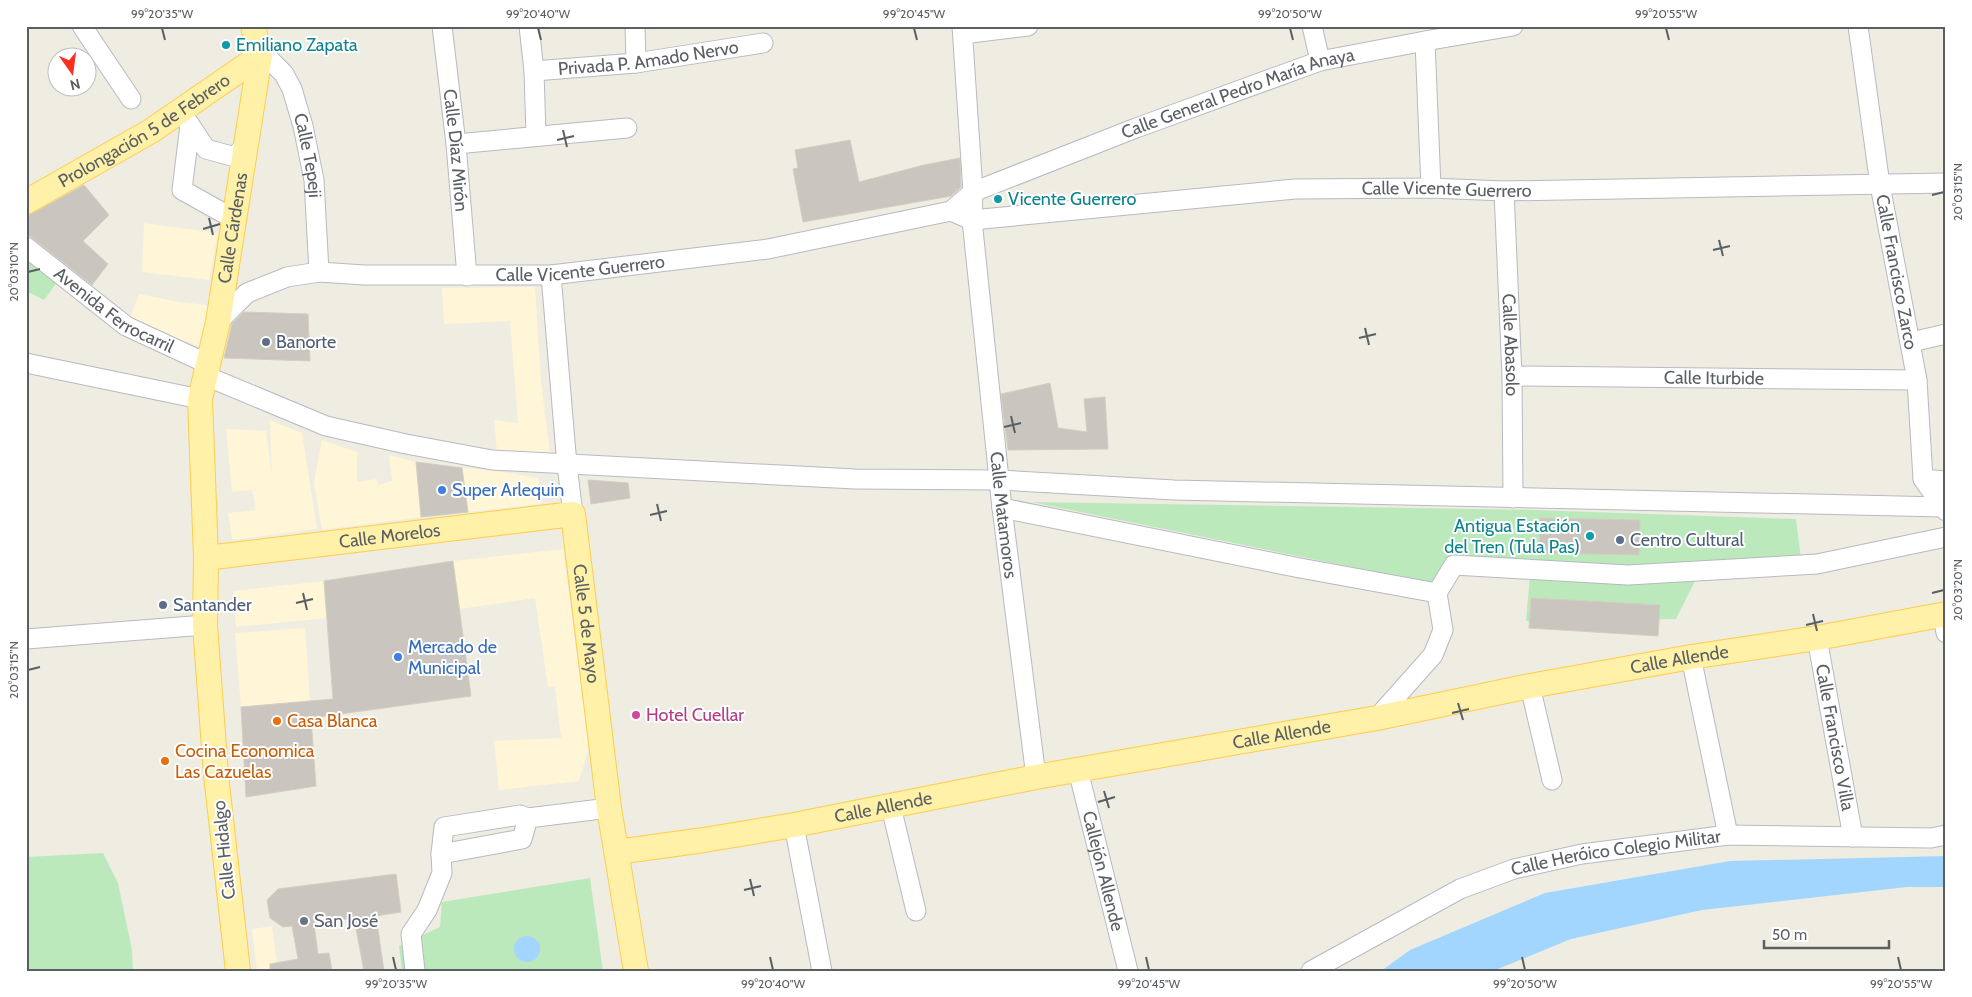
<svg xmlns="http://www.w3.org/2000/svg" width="1972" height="997" font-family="Cabin,sans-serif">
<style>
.commercial{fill:#fff6d7}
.green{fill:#bce9bc}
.water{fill:#a2d6ff}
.building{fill:#cac6bf;stroke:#d4cec0}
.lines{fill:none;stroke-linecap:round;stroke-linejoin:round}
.minor-casing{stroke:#b7bac0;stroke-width:21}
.major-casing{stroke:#fecd4c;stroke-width:26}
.minor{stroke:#fff;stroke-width:19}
.major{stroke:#fff1a7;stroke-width:24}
.ticks{fill:none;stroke:#5a5f64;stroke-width:2}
.culture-dot{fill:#0f9aa8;stroke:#fff;stroke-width:2}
.service-dot{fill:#5c6f8a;stroke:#fff;stroke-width:2}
.shop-dot{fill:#3f7fe0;stroke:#fff;stroke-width:2}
.hotel-dot{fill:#d1479c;stroke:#fff;stroke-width:2}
.food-dot{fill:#e8710a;stroke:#fff;stroke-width:2}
.worship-dot{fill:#6b7280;stroke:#fff;stroke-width:2}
.labels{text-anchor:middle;stroke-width:4;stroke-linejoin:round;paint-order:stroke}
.culture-label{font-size:18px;fill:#0d838f;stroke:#fff;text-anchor:start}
.street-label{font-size:18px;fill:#5a5f64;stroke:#fff}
.service-label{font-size:18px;fill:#4e5e75;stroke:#fff;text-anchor:start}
.shop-label{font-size:18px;fill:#366cbe;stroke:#fff;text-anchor:start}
.hotel-label{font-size:18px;fill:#b23c85;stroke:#fff;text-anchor:start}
.food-label{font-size:18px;fill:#c56008;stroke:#fff;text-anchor:start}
.worship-label{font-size:18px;fill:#5b616d;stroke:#fff;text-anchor:start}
.neatline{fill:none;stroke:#5a5f64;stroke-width:2}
.ticks-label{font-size:12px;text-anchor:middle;fill:#5a5f64}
</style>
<rect width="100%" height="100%" fill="#efece2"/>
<path class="commercial" d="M144,223L218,233L209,280L142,272Z
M535,287L541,381L550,453L497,452L494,420L518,423L510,321L444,324L442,288Z
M139,294L179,302L208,305L203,347L169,336L130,318Z
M270,420L302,433L317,529L232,540L228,513L256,510L252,490L232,492L226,429L266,431L272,475Z
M322,440L357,452V482L377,479L378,485L392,481L389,455L416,462L421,517L322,530L314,482Z
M462,468L489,470L538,478L541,504L468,512Z
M563,549L589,747L579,781L499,790L494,741L561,738L555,686L548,687L535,598L460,609L453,561Z
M324,581L327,618L236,627L233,591Z
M305,628L310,701L241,707L235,633Z
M272,926L278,971H257L252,929Z"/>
<path class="green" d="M26,257L60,278L44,300L26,291Z
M1031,502L1534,510L1796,519L1802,567L1695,581L1676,619L1526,621L1530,576L1450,561L1436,584Z
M103,853L118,883L132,950L133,971H26V857Z
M590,878L603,971H402L399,946L440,927L442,902Z"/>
<path class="water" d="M1946,856V887H1907L1702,910L1571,939L1493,971H1381L1410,950L1545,893L1730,861Z
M514 949a13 13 0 1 1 26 0a13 13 0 1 1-26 0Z"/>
<path class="building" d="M850,140L859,182L924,165L960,158L961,187L951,196L803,222L793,169L798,168L795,150Z
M84,185L109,215L83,241L108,264L92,285L26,233V217Z
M244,312L308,314L310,361L224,358L232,324Z
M1050,383L1058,428L1087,432L1084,399L1105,397L1108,449L1008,450L1001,394Z
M416,462L462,468L468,512L421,517Z
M588,480L628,483L630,498L591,504Z
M1540,518L1640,520L1639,555L1539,553Z
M453,561L471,696L311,718L316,786L246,797L241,707L333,699L324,581Z
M1531,598L1660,605L1658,636L1529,628Z
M396,874L401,912L376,916L384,971H364L354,918L314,924L318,954L329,953L332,971H270V964L298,959L292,926L283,927L270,918L267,900L278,889Z"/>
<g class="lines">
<g class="minor-casing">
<g id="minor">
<path d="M82,26L131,99"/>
<path id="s1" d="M442,26L456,144L467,276"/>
<path d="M529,26L534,71L536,136"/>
<path d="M635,26L636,63"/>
<path id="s2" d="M962,26L973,192L972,220L1002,508L1036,777"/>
<path d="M1312,26L1320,61"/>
<path id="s3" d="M1858,26L1880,185L1917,380L1923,479L1946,511"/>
<path d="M963,34L1028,26"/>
<path d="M1425,41L1431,188"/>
<path id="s4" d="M260,56L271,61L284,74L292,89L303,126L314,180L319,272"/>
<path id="s5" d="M534,71L636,63L763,43"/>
<path d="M188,122L206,149L235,157L246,144"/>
<path d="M190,125L182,190L234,219"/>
<path d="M456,144L627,128"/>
<path id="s6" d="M1504,191L1512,376L1513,498"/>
<path id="s7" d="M951,211L972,220L1295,189L1431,188L1504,191L1946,183"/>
<path id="s8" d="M26,247L126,326L208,364"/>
<path d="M551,275L567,465L573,514"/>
<path id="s9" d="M218,322L247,293L287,277L319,272L364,275H551L768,249L951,211L973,192L1136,128L1320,61L1425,41L1513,26"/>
<path d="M1911,342L1946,334"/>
<path d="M26,363L200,399"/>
<path d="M206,376L326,426L406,444L492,460L855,479L1000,480L1174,490L1943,507"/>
<path id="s10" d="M1512,376L1917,380"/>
<path d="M1923,479L1946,481"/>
<path d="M1002,508L1300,568L1437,593"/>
<path d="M1943,615L1946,633"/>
<path id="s11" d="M1817,638L1853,837"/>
<path d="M26,639L205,625"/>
<path d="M1691,657L1728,835"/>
<path d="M1530,686L1552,780"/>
<path d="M1377,718L1433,655L1443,630L1437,593L1454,565L1628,575L1817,564L1946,537"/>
<path id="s12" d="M1078,770L1128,971"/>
<path d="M891,807L916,911"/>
<path d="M794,825L822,971"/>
<path d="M441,854L522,839L528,818"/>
<path d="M415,971L411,934L427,910L442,873L441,854L444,827L520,815L528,818L609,808"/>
<path id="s13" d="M1311,971L1460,889L1514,869L1582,854L1728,835L1931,838L1946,835"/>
</g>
</g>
<g class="major-casing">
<g id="major">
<path id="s14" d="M26,202L151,131L260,56"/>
<path id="s15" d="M206,558L573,514L609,808L636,971"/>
<path id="s16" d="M617,852L704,840L794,825L1036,777L1377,718L1530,686L1691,657L1817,638L1946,614"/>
<path id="s17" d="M238,971L216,775L205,625L206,558L200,399L218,322L260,56L253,26"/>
</g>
</g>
<use href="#minor" class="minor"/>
<use href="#major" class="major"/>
</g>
<path class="ticks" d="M162,28L165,40M538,28L541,40M914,28L917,40M1290,28L1293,40M1666,28L1669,40M563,130L567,147M557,140L574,136M1932,195L1944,192M209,218L213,235M203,229L220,224M1719,240L1723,256M1713,250L1730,246M28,272L40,269M1365,328L1369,345M1359,338L1376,334M1011,416L1015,433M1004,427L1021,423M657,504L661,521M650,515L667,511M303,593L307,610M1932,593L1944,590M296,603L313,599M1813,614L1817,631M1806,625L1823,621M28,670L40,667M1458,703L1463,720M1452,713L1469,709M1104,791L1109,808M1098,802L1115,797M750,879L754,896M744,890L761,886M393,957L396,970M770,957L773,970M1146,957L1149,970M1522,957L1525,970M1898,957L1901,970"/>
<g class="culture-dot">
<circle cx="226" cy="45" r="5"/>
<circle cx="998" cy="199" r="5"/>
<circle cx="1590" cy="536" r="5"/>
</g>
<g class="service-dot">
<circle cx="266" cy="342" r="5"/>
<circle cx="1620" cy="540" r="5"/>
<circle cx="163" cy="605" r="5"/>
</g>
<g class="shop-dot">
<circle cx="442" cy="490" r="5"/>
<circle cx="398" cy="657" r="5"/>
</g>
<circle class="hotel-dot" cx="636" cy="715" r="5"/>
<g class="food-dot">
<circle cx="277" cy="721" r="5"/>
<circle cx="165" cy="761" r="5"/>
</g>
<circle class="worship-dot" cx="304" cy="921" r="5"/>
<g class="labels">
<g class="culture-label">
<text x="236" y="51">Emiliano Zapata</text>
<text x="1008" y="205">Vicente Guerrero</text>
<text x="1580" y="532" text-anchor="end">Antigua Estación<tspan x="1580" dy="21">del Tren (Tula Pas)</tspan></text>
</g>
<g class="street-label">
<text dy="6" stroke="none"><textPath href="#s5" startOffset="115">Privada P. Amado Nervo</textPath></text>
<text dy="6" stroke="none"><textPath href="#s9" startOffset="1066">Calle General Pedro María Anaya</textPath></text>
<text dy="6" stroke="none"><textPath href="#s14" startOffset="138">Prolongación 5 de Febrero</textPath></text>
<text dy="6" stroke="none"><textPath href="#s1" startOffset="125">Calle Díaz Mirón</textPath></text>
<text dy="6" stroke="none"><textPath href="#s4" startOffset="116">Calle Tepeji</textPath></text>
<text dy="6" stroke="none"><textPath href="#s7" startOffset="499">Calle Vicente Guerrero</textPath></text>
<text dy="6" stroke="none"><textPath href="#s17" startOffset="748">Calle Cárdenas</textPath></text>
<text dy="6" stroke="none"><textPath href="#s9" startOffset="378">Calle Vicente Guerrero</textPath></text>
<text dy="6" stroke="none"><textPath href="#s3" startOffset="249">Calle Francisco Zarco</textPath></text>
<text dy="6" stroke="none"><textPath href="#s8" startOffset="109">Avenida Ferrocarril</textPath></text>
<text dy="6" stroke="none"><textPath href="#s6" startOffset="154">Calle Abasolo</textPath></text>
<text dy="6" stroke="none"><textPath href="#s10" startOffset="202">Calle Iturbide</textPath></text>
<text dy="6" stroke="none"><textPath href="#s2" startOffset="491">Calle Matamoros</textPath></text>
<text dy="6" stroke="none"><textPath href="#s15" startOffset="185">Calle Morelos</textPath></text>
<text dy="6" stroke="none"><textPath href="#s15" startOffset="480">Calle 5 de Mayo</textPath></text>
<text dy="6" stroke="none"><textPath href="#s16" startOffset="1080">Calle Allende</textPath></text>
<text dy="6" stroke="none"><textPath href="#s16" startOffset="675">Calle Allende</textPath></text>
<text dy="6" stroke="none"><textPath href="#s11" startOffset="101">Calle Francisco Villa</textPath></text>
<text dy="6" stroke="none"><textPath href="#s16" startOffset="270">Calle Allende</textPath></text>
<text transform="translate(224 850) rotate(-96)" y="6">Calle Hidalgo</text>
<text dy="6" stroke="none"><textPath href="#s13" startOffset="331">Calle Heróico Colegio Militar</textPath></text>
<text dy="6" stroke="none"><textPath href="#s12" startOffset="104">Callejón Allende</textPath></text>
</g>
<g class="service-label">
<text x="276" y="348">Banorte</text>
<text x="1630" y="546">Centro Cultural</text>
<text x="173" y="611">Santander</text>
</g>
<g class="shop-label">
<text x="452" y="496">Super Arlequin</text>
<text x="408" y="653">Mercado de<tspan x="408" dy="21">Municipal</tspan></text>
</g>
<g class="hotel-label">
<text x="646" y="721">Hotel Cuellar</text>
</g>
<g class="food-label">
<text x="287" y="727">Casa Blanca</text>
<text x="175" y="757">Cocina Economica<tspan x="175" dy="21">Las Cazuelas</tspan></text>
</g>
<g class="worship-label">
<text x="314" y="927">San José</text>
</g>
</g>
<rect width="1972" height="997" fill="none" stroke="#ffffff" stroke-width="55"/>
<g transform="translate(72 72) rotate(166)"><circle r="24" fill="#ffffff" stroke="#bdbfc1"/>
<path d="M0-4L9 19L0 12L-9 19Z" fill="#f9301e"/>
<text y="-8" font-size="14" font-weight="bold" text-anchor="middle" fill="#5a5f64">N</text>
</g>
<path d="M1764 940v8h125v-8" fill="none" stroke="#5a5f64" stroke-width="2.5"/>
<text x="1772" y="940" font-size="15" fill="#5a5f64" stroke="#ffffff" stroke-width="4" paint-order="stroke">50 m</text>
<rect x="28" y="28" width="1916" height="942" class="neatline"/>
<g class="ticks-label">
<text x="162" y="18">99°20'35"W</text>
<text x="538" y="18">99°20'40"W</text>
<text x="914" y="18">99°20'45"W</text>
<text x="1290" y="18">99°20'50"W</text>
<text x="1666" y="18">99°20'55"W</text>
<text transform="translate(1958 192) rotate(-90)" y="4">20°03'15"N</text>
<text transform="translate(14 272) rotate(-90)" y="4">20°03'10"N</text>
<text transform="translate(1958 590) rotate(-90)" y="4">20°03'20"N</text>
<text transform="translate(14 670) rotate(-90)" y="4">20°03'15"N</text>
<text x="396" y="988">99°20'35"W</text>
<text x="773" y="988">99°20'40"W</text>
<text x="1149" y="988">99°20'45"W</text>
<text x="1525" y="988">99°20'50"W</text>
<text x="1901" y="988">99°20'55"W</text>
</g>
</svg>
